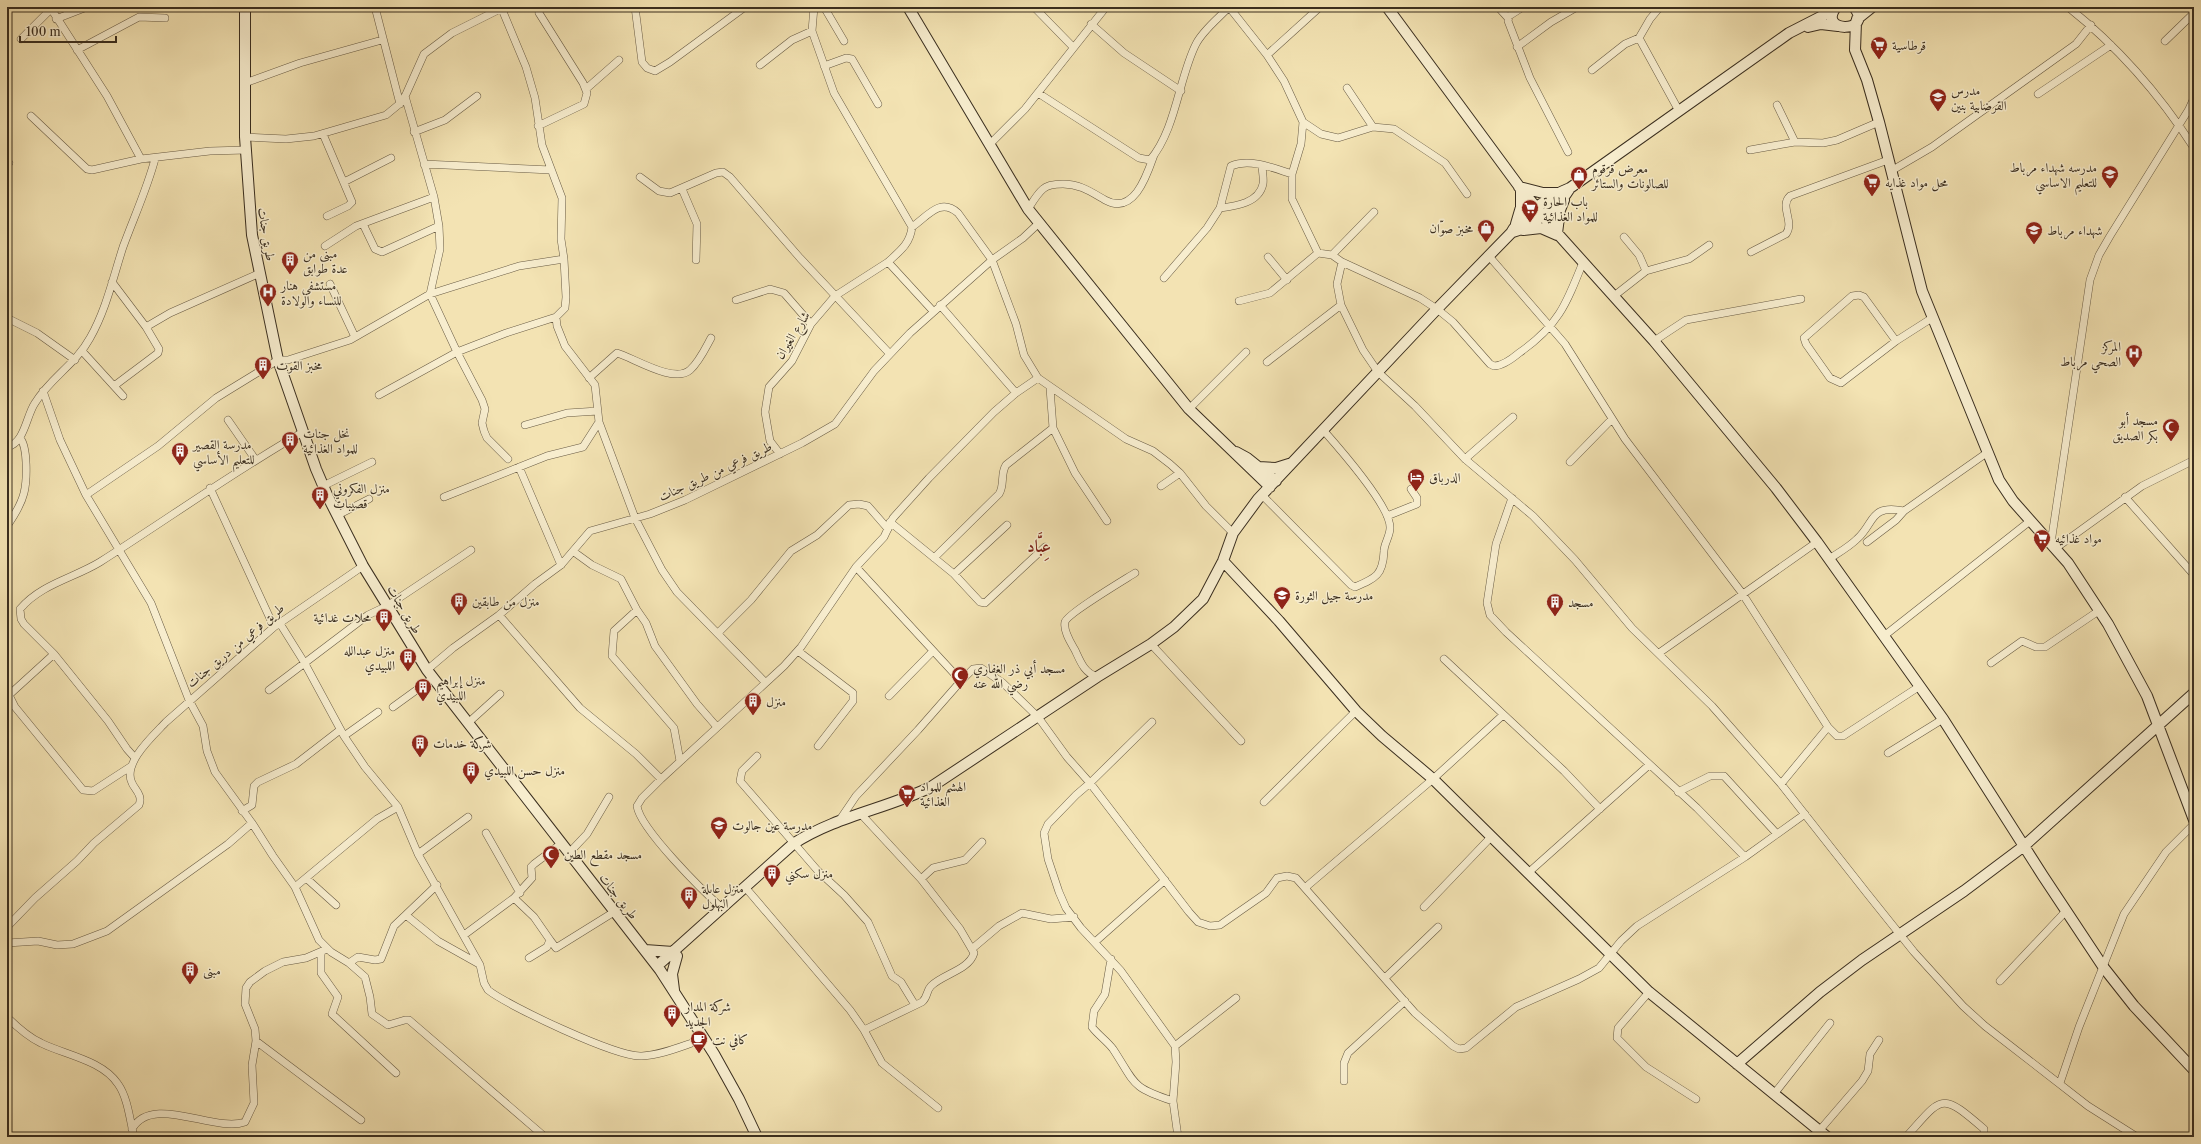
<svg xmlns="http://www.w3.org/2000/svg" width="2201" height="1144" font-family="'Libre Caslon Text',Amiri,serif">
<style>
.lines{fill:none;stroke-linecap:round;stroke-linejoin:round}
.street-casing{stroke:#685b44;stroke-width:8}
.secondary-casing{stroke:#3a2e1f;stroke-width:12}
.street{stroke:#f7edce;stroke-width:7}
.secondary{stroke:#f7edce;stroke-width:10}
.labels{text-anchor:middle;stroke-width:3;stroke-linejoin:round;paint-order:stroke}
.poi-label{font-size:13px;fill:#3a2e1f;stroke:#f7edce;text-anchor:start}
.street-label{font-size:13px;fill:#3a2e1f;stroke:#f7edce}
.district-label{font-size:17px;font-weight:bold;fill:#7a1f14;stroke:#f7edce}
</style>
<rect width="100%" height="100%" fill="#f3e3b3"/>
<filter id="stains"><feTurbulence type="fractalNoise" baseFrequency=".005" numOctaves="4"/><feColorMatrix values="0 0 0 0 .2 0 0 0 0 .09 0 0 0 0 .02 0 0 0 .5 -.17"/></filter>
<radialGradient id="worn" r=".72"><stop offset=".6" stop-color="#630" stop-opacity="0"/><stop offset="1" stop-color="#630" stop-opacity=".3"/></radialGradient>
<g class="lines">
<g class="street-casing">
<path id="street" d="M50,7L107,96L141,159
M375,7L400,104
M635,7L642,62L647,68L655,71L670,62L745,7
M814,7L812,31L834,93L912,227C910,244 900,251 888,262L933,311
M824,7L844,41
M1034,7L1073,47
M1229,7L1267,55L1284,81L1303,122L1301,144L1292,174V199L1318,253
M1498,7L1508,18
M1523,7L1509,16L1508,21L1530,78L1568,152
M1660,7L1650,19L1639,38L1679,111
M2068,7C2117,46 2160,95 2194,148
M56,19L87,7
M1091,24L1124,53L1181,91
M21,39L50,10
M2165,41L2194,13
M1517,47L1551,22L1577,7
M77,50L139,17L165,18
M1267,55L1320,7
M760,65L792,40L812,31
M824,66L846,58L852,59L878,104
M1592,70L1625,44L1639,38
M245,83L300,63L382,40
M1347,88L1373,127
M586,89L619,60
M1038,93L1139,158L1150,160C1176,130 1179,77 1196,44C1203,30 1219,18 1229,7
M2038,94L2111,45
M405,96L434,197L439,226L440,249L430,294L457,352L482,400L485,409L482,423L484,431L487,438L508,459
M1777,105L1795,142
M31,116L87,169L92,170L141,159L210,151L246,150
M1303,122L1321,134L1338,138L1373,127L1394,129L1445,163L1467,194
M538,126L584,104L587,93L583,83L539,13
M414,132L445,120L477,96
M323,134L352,202L348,206L327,216
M245,137L286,139L314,136L386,115L403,101L424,54L452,33L502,8
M989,145L1025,109L1106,7
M1750,150L1795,142L1823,143L1837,140L1879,122
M7,162L9,163
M424,164L551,170
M1891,171L1932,147L2076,44L2091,25
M640,177L659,191L670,193L716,173L723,172L730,177L800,258L889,353
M344,182L391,158
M682,189L697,224L696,260
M1220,208C1236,206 1259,203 1263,184C1264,178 1262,171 1262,165
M1028,209C1032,203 1037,194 1043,189C1047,185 1057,184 1063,184C1080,184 1091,192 1105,200C1134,216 1147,175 1154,155
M363,224L375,249L382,252L439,226
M1624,237L1639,255L1646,271
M325,246L356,226L434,197
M1751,252L1786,234C1795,222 1779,206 1790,196L1888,160
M1318,253L1332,255L1342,262L1420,298L1437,309L1453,322L1490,364L1494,366C1502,366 1513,358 1519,353C1558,326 1566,305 1583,262
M1332,255L1374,212
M1488,255L1565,344L1625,439L1742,593L1828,727L1781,784
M1268,257L1287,280
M1342,262L1337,284L1341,305L1363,350L1378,372L1415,406L1465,459L1533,516L1575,560L1632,628L1712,706L1781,784L1866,892L1914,952L1963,1006L1985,1026L2088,1106L2137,1137
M1164,278L1207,228L1220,208L1231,166C1250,158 1273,168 1292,174
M112,282L146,327L170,313L260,273
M330,284L355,337
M1614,296L1646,271L1689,259L1709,245
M736,300L770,289L784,293L811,324
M1239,301L1270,293L1318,253
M940,305L1016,393
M7,318L37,333L75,360
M1654,341L1686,320L1801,299
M1896,341L1864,297L1859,295L1852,296L1804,338L1806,344L1830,378L1841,383L1896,341L1932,318
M82,351L123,396
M1267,362L1341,305
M589,378L617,353C634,358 674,384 690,370C699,362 705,349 711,338
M1038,378L1126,439L1153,451L1170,464L1180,473L1206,506L1233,533
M114,386L158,353L159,349L146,327
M1050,388L1053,428L1075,473L1107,521
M43,391L60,440L86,495L151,603L189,700L203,726L207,751L215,772L252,823L273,856L295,887L319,940L331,952L349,963L365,977L370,997L372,1014L388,1025L405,1020H409L545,1137
M379,395L457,352L506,333L556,317
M1189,409L1246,352
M228,420L255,459
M599,422L635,518L662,570L677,592L765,682
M525,425L567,413L598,411
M7,447C25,443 26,416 35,403C50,378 76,364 90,338C106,310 113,278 123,247C134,217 147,189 155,159
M780,454L770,441L765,412L769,387L792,361L811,324L835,296L888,262
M1465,459L1513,417
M1570,462L1612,419
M519,467L561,565
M323,486L372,462
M1161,486L1180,473
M210,488L274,627
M86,495L158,446L216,398L278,360H288L350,340L430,294L519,266L564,259
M1262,495L1351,585L1355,587C1376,578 1383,575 1384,551C1384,544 1390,536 1390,528C1391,507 1339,448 1324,431
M444,497L547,456L583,447L599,422L595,385L565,346L557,326L556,317L565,308L566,297L564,259L561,239L562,198L542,145L535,98L526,67L501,7
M2125,497L2194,575
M1512,498L1496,544L1487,603L1490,615L1506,632L1697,808L1745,857
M338,515L369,499
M1387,516L1417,504V498L1411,489
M890,522L954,574L1007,525
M7,526C14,516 21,505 24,493C27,481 28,447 20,438
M1867,542L1896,520L1904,511
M2051,543L2090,280L2099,255L2110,236L2189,109L2194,98
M2056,548L2142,486L2194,460
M574,552L592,565L621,579L637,610L646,623L655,646L697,704L717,727
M934,558L999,494C1005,485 1000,474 1006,465L1053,428
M1829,559C1838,553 1849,547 1857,539C1875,523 1869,504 1904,511L1988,452
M856,567L961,681
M954,574L980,602L985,603L1045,547
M637,610L614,631L612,656L674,728L680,761
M499,615L580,708L636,754L661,779
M279,622L304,662L344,736L365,767L398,807L418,854L480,965L484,983L488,990C508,1006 618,1058 642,1056C663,1055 684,1045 704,1039
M718,633L751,600L791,551L817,535L849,505L859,504L868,506L888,529
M1884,636L2030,521
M1151,644L1241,741
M798,651L853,693V701L818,746
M1659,653L1817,542
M54,654L9,695L15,707L83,790L93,791L130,767
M1444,659L1564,771L1600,809
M1991,663L2022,641L2036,647H2045L2100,610
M427,670L453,648L499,615L535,584L561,565L590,531L650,514L685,500L802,443L835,424L874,371L910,333L992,260L1023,238L1039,223
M1097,677C1084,672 1081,663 1075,650C1071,643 1063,631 1065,622C1067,614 1124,580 1135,573
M269,690L368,615L387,606L471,550
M889,696L933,651
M393,707L433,678
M1152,722L1090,783L1189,912L1198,922L1210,926L1220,925L1266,893L1277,878L1287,876L1296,878L1415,1013L1453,1046L1459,1049L1466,1048L1516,1007L1579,979L1599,968L1621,941L1637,926L1745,857L1805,814
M468,723L500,694
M1828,727L1837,736H1843L1920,686
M344,736L378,712
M1888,753L1943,719
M757,756L742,771L740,781L818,871L844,895L868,922L892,976L901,982L915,1005
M135,758L127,749L108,721L54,654L24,624L21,619L20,609C41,584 74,578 100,562C168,519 233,472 303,432
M1678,792L1710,776H1724L1777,834
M1264,802L1356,711
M242,811L252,805L254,786L258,782L296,764L340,730
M860,813L921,879L960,929L974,953C969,970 943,974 931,986C926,991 928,997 922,1002L864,1030
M839,821L856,796L918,730L961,681L973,669L981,668L1003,683L1038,717L1067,757L1090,783L1076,795L1048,824L1044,833L1048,859L1059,892L1066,908L1081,928L1121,971L1175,1046L1176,1062L1173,1101L1178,1137
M486,833L520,893
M569,853L587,834L609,797
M418,854L468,817
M1528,873L1649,765
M306,878L336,905
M921,879L933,868L965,860L982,842
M295,887L377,819L398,807
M745,887L850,1010L864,1030L882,1063L938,1108
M1306,887L1433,779L1503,715
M514,898L534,917L550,940L547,947L529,958
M1424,907L1492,836
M723,909C704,892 640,829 637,806L642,798L661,779L784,666L801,647L856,567L884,537L893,518L929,478L994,412L1016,393L1038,378L1024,355L1016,324L992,260L958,213C940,197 928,216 912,227
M407,916L438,941L479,964
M7,927L35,898L77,861L94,843L139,805C143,795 135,790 132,783C122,763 154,735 166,722L274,627L363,566
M464,935L514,898L532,878L531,867L534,864L562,843
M550,940L556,948L614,912
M1095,942L1165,880
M7,943L38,941L57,945L73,944L107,931L228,844L252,823
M973,948L999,926L1022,913L1051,919L1074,917
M321,952V973L338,997L332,1014L396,1073
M1111,959L1105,994L1094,1011L1092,1027C1098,1035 1107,1041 1113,1049C1136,1084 1130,1087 1173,1101
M349,963L358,957L375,960L381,959L394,926L437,885
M1385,978L1438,927
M2000,981L2066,911
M1649,992L1618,1028L1617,1038L1646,1067L1696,1099
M7,1017C17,1027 28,1037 41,1043C65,1055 102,1060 118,1084C128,1098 130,1121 134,1137
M256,1041L361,1120
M1175,1046L1236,998
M1344,1081V1063L1348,1053L1405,1001
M2060,1083L2079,1027L2124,914L2166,852L2194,824
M1774,1094L1830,1023
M132,1129C152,1093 214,1133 245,1122L254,1103L252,1065L256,1041L255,1029L245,1004L246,988L250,982L265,971L283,962L306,958L327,949
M1819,1131L1862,1081L1868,1071L1870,1054L1879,1040
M1906,1137C1943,1096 1940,1091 1984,1129V1137"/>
</g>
<g class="secondary-casing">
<path id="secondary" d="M245,7V137L252,235L278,360L316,469L328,497L363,566L427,670L660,970L714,1054L739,1099L757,1137
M908,7L1028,209L1189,409L1270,487
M1387,7L1521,189L1557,233L1654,341L1776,488L1817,542L1943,719L2043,876L2104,968L2134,1006L2194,1070
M1836,7C1816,34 1875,33 1854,7
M1857,19L1872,7
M1856,22L1855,50L1867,80L1879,122L1922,291L1999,480L2013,501L2068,563L2108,624L2147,696L2194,820
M1808,27L1821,24L1838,26
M1519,187L1543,193H1558
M1516,224L1521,207V189
M1523,230L1541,228L1557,235
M1513,232C1531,227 1561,204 1570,188
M1557,233L1560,210L1564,200
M1236,452L1247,458L1276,481
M1259,467L1276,468L1292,463
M1223,561L1279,621L1356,711L1382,736L1433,779L1649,992L1827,1137
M645,950L673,952
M657,966L793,844C836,816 886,809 931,787L1097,677L1151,644L1174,627L1203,599L1223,561L1233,533L1258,499L1437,309L1511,233C1520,216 1552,195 1570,188L1789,33L1834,10
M674,990L672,974L677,956
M1737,1064L1820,992L1862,960L1964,891L2024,846L2194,693"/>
</g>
<use href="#street" class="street"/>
<use href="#secondary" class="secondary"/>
</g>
<defs>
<g id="supermarket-pin" transform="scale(0.9)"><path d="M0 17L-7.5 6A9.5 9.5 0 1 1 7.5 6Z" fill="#8f2418" stroke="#f7edce"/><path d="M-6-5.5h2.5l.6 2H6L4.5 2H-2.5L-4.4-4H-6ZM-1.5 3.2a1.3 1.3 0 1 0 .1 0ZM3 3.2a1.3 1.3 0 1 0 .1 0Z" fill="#fff"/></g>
<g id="school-pin" transform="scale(0.9)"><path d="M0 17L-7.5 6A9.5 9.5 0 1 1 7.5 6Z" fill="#8f2418" stroke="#f7edce"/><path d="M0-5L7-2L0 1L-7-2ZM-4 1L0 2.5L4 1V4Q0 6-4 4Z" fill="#fff"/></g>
<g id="shop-pin" transform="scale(0.9)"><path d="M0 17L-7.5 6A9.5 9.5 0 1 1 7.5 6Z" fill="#8f2418" stroke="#f7edce"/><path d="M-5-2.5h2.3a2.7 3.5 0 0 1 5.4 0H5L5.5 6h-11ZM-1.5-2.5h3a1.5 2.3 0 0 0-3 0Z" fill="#fff"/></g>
<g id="building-pin" transform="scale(0.9)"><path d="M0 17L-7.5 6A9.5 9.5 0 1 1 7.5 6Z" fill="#8f2418" stroke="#f7edce"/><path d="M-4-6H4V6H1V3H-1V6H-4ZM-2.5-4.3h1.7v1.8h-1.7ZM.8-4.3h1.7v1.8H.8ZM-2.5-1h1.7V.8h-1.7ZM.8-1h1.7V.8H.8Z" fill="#fff"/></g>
<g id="hospital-pin" transform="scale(0.9)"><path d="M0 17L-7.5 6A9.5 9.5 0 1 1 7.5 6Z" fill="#8f2418" stroke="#f7edce"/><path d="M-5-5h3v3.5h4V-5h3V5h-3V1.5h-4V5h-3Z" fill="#fff"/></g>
<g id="mosque-pin" transform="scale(0.9)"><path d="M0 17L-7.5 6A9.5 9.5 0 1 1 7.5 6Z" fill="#8f2418" stroke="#f7edce"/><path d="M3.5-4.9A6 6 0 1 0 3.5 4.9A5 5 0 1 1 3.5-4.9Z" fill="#fff"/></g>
<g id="hotel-pin" transform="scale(0.9)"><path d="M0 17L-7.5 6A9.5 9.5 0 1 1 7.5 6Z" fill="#8f2418" stroke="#f7edce"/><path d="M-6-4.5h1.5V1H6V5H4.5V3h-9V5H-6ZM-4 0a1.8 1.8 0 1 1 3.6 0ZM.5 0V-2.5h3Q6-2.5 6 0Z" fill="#fff"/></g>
<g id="cafe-pin" transform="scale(0.9)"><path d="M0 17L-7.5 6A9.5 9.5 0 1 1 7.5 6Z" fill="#8f2418" stroke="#f7edce"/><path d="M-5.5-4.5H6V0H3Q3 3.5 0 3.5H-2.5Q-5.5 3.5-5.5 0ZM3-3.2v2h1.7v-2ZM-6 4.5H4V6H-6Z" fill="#fff"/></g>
</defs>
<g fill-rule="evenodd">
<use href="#supermarket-pin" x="1879" y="45"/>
<use href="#school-pin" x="1938" y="97"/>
<use href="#school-pin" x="2110" y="174"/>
<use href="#shop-pin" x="1579" y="175"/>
<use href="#supermarket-pin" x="1872" y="182"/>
<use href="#supermarket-pin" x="1530" y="208"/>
<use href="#shop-pin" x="1486" y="228"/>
<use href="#school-pin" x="2034" y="230"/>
<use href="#building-pin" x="290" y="260"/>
<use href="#hospital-pin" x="268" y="292"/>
<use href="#hospital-pin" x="2134" y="353"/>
<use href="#building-pin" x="263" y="365"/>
<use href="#mosque-pin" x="2171" y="427"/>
<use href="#building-pin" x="290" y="440"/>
<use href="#building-pin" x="180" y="451"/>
<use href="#hotel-pin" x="1416" y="477"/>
<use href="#building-pin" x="320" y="495"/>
<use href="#supermarket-pin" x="2042" y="538"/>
<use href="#school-pin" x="1282" y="595"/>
<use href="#building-pin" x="459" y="601"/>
<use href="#building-pin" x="1555" y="602"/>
<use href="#building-pin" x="384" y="617"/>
<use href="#building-pin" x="408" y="657"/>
<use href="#mosque-pin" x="960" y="675"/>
<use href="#building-pin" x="423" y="687"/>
<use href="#building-pin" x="753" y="701"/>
<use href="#building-pin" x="420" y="743"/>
<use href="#building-pin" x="471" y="770"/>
<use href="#supermarket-pin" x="907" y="793"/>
<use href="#school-pin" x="719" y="825"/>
<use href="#mosque-pin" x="551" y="854"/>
<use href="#building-pin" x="772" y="873"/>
<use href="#building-pin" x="689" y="895"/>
<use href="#building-pin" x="190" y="970"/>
<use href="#building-pin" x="672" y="1013"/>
<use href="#cafe-pin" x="699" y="1039"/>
</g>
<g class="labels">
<g class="poi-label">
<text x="1892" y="50">قرطاسية</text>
<text x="1951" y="95">مدرس<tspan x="1951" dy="15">القرضابية بنين</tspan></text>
<text x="2097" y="172" text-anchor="end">مدرسه شهداء مرباط<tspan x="2097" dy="15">للتعليم الاساسي</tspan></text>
<text x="1592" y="173">معرض قرقوم<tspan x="1592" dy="15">للصالونات والستائر</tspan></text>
<text x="1885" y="187">محل مواد غذايه</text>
<text x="1543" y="206">باب الحارة<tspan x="1543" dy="15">للمواد الغذائية</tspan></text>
<text x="1473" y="233" text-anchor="end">مخبز صوّان</text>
<text x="2047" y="235">شهداء مرباط</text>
<text x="303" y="258">مبنى من<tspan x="303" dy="15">عدة طوابق</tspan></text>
<text x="281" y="290">مستشفى هنار<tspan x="281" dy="15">للنساء والولادة</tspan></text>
<text x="2121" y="351" text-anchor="end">المركز<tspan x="2121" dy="15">الصحي مرباط</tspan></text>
<text x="276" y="370">مخبز القوت</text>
<text x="2158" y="425" text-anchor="end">مسجد أبو<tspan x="2158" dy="15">بكر الصديق</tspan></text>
<text x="303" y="438">نخل جنات<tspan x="303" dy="15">للمواد الغذائية</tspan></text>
<text x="193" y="449">مدرسة القصير<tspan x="193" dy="15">للتعليم الأساسي</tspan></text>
<text x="1429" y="482">الدرباق</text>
<text x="333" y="493">منزل الفكروني<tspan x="333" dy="15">قصيبات</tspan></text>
<text x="2055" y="543">مواد غذائيه</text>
<text x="1295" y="600">مدرسة جيل الثورة</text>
<text x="472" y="606">منزل من طابقين</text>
<text x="1568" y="607">مسجد</text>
<text x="371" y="622" text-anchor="end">محلات غدائية</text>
<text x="395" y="655" text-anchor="end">منزل عبدالله<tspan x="395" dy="15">اللبيدي</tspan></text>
<text x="973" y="673">مسجد أبي ذر الغفاري<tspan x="973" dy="15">رضي الله عنه</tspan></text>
<text x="436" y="685">منزل إبراهيم<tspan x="436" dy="15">اللبيدي</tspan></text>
<text x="766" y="706">منزل</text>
<text x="433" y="748">شركة خدمات</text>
<text x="484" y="775">منزل حسن اللبيدي</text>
<text x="920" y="791">الهشم للمواد<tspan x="920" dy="15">الغذائية</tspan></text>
<text x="732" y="830">مدرسة عين جالوت</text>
<text x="564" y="859">مسجد مقطع الطين</text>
<text x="785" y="878">منزل سكني</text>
<text x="702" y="893">منزل عاىلة<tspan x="702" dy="15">البهلول</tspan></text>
<text x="203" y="975">مبنى</text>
<text x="685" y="1011">شركة المدار<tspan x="685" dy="15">الجديد</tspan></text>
<text x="712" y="1044">كافي نت</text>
</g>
<g class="street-label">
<text transform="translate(267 234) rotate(81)" y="5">طريق جنات</text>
<text transform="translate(792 335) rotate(-58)" y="5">شارع الغيران</text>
<text transform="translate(715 471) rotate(-25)" y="5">طريق فرعي من طريق جنات</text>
<text transform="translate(405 609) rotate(59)" y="5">طريق جنات</text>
<text transform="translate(235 645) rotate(-40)" y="5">طريق فرعي من دريق جنات</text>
<text transform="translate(619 896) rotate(52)" y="5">طريق جنات</text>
</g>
<g class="district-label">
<text x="1039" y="552">عِبَّاد</text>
</g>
</g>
<rect width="2201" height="1144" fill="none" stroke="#f3e3b3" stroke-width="24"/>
<rect x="8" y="8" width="2185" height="1128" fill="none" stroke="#3a2e1f" stroke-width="2"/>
<rect x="12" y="12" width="2177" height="1120" fill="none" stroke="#3a2e1f"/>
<path d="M20 36v6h96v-6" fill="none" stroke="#3a2e1f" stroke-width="2"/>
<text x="26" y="36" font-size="12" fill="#3a2e1f" stroke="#f7edce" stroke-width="3" paint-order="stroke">100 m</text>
<rect width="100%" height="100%" filter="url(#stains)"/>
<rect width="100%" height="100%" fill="url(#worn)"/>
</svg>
